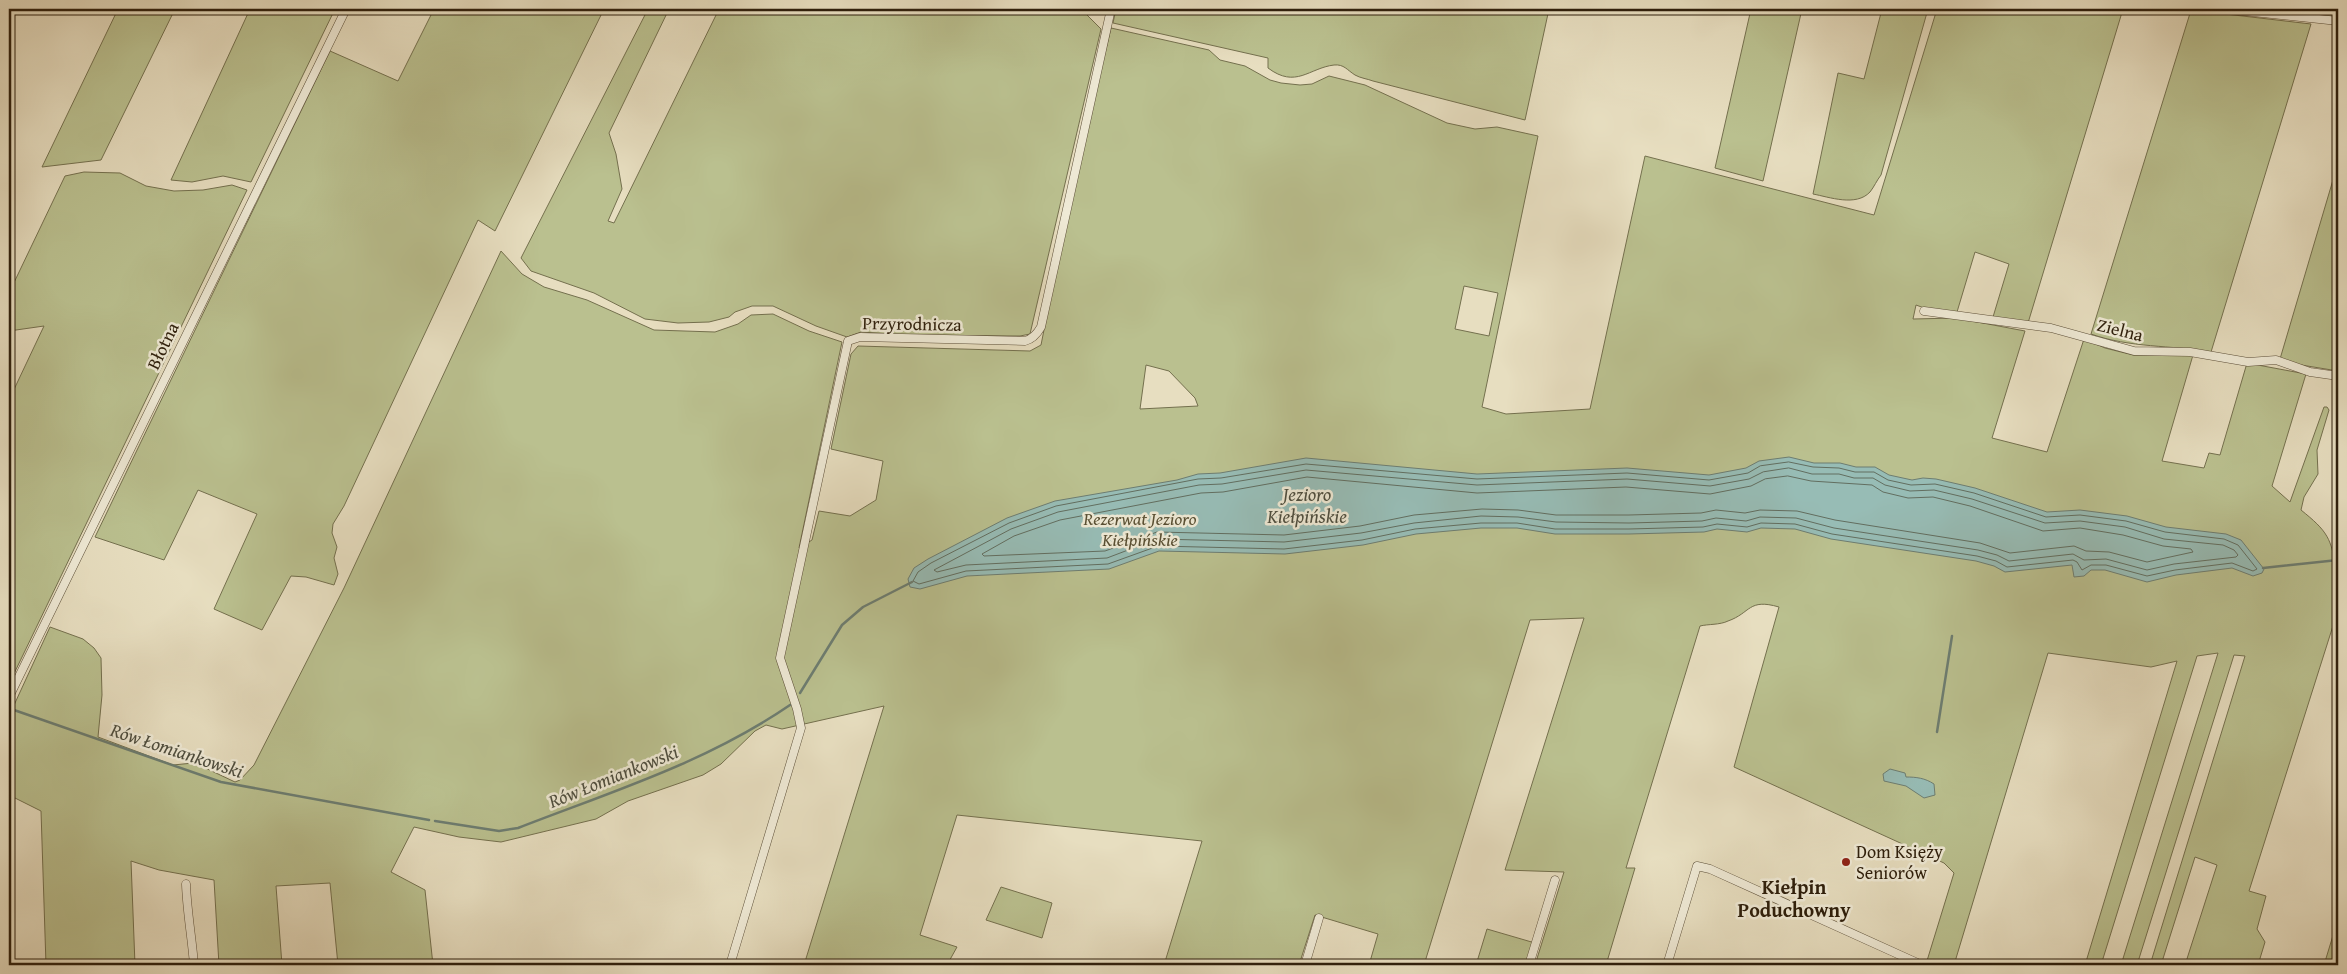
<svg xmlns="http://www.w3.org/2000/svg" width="2347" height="974" font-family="'Gentium Book Plus',serif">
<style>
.green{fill:#bac08f;stroke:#74704e;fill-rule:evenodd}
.water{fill:#97bcb5;stroke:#6d7d71}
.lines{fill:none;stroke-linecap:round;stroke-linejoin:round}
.shore{stroke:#626e60;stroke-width:1}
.stream{stroke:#6d7d71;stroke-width:2.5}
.street-casing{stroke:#5c4f39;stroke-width:9}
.street{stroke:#efead6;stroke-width:8}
.poi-dot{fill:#8f2418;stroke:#efead6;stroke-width:2}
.labels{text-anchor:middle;stroke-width:5;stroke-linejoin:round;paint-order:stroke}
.street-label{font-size:18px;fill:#2e1f0c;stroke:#efead6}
.park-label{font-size:18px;font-style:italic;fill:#584f33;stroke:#efead6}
.poi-label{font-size:18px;fill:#2e1f0c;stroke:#efead6;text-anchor:start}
.water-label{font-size:19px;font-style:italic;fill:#4e4e3f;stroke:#efead6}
.quarter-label{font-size:20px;font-weight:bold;fill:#2e1f0c;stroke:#efead6}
</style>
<rect width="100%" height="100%" fill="#e7dec0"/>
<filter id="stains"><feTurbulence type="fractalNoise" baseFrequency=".004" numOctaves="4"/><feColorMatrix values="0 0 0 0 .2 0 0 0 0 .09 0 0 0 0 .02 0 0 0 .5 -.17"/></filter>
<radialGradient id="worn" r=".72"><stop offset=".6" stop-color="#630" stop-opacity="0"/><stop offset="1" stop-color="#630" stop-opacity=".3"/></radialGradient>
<path class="green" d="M118,9H175L101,160L42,167Z
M250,9H335L251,182L223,176L192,182L171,180Z
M434,9H604L495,231L478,220L344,506L333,524L332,533L337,547L334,558L338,574L334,585L306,577L291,576L262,630L214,609L257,514L198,490L164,560L95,537L330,51L398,81Z
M648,9H669L609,133L616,154L622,189L608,221L614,223L719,9H1081L1101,29L1030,334L1020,336L908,335L861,332L847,337L816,326L773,306H752L735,312L729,317L709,322L678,323L645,319L594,293L531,271L521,258Z
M1116,9H1549L1525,120L1373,81C1368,79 1360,78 1355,75C1347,70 1344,64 1334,65C1309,68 1296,89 1268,68V58L1113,23Z
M1751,9H1802L1763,181L1715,168Z
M1882,9H1928L1881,175C1877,180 1874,187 1870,192C1856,207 1829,197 1813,194L1838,73L1864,79Z
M1937,9H2123L2028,323L1993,317L2009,264L1975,252L1957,312L1927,309L1916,305L1913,319L1956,318L2025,331L1992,438L2047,452L2084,339L2105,348L2133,355H2193L2162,461L2204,468L2209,453L2220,455L2247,363L2306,374L2272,486L2290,502L2324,407H2327L2329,410L2317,450L2318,474L2304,497L2301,510C2327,531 2332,538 2336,572H2338V610L2249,891L2266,896L2257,929L2265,942L2258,965H2185L2217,865L2195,857L2161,965H2150L2245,656L2234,655L2137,965H2121L2218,653L2197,656L2101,965H2085L2177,661L2151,667L2048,653L1954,965H1929L1926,964L1954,873L1944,863L1734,767L1779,607C1748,598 1751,613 1728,621C1720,625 1708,624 1700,626L1626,868H1635L1606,965H1535L1564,872L1505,870L1584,618L1530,620L1424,965H1369L1378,934L1315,915L1299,965H1164L1202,841L957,815L920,935L957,947L947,965H804L884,706L782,729L766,725L755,731L721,764L703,775L628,801L596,819L501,842L459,837L414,827L391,872L425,890L433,965H338L330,883L276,886L282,965H219L214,880L159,870L131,861L135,965H46L41,811L9,795V716L50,627L83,639L94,648L101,658L102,695L98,737L173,765L193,763L199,765L235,782L240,780L254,765L344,588L501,251L522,274L544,287L587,300L654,330L715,332L738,324L751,315L773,314L809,331L842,342L799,548L812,540L819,511L850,516L876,500L883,461L831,449L851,354L858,346L1030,351L1041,345L1073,184L1111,28L1209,50L1220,60L1245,66L1270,80L1281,83L1300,85L1312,84L1329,76L1365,85L1447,123L1475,129L1497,127L1538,136L1482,407L1506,414L1590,409L1645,156L1874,215ZM1464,286L1498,293L1489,336L1455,329ZM1146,365L1169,371L1195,398L1198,406L1140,409Z
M2299,9H2338V18L2298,13Z
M2191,10L2311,24L2211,352C2171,345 2130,348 2091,334Z
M2338,163V371L2295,364L2280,359Z
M84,172L120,173L146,186L174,191L203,190L232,185L247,190L9,684V400L44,326L9,331V293L65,176Z
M1001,887L1052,903L1042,938L986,920Z
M2338,919V965H2324Z
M1487,929L1535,943L1528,965H1476Z"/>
<path class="water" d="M1789,457L1814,463H1840L1856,467H1875L1889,475L1912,480L1923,478L1936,479L1975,488L2047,512L2080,510L2127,516L2166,527L2226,534L2241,540L2264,569L2262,573L2253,576L2232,568L2176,575L2147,582L2105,570H2091L2084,576L2074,577L2072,565L2005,572L1994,566L1976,561L1831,539L1795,529L1761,528L1747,532L1717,529L1704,532L1629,534H1555L1517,528H1481L1416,534L1363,545L1285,554L1159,551L1109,569L967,576L920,589L910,587L908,579L914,568L928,559L1007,518L1055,501L1177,480L1198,474L1220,473L1306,458L1477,474L1627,468L1709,475L1746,468L1759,461Z
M1890,769L1905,773L1906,777C1916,777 1925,778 1934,784L1935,795L1924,798L1906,786L1884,781L1883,774Z"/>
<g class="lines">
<path class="shore" d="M1789,462L1813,467L1839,468L1855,472H1874L1888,480L1911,485L1935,484L1974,493L2046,517L2080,515L2126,521L2165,532L2224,539L2238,545L2257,569L2253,571L2232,563L2175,570L2147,576L2106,565H2091L2082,570L2077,562L2073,560L2007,567L1996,561L1977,556L1832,534L1795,524L1761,523L1747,527L1717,524L1703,527L1629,529H1555L1517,523H1481L1415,529L1362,540L1284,549L1158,546L1108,564L966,571L919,584L913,581L918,572L931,563L1009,523L1056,506L1198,479L1221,478L1306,464L1477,479L1627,473L1709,480L1748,473L1760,466Z
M1789,468L1812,474H1839L1854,478H1873L1885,485L1910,491L1934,490L1972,499L2045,523L2080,521L2125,527L2164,539L2223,545L2234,550L2238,555L2236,557L2174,564L2147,570L2106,559L2084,560L2073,554L2009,561L1997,555L1978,550L1834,528L1796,518L1760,517L1746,521L1716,518L1702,521L1629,523L1556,522L1518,517L1481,516L1414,523L1361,533L1284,542L1157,539L1107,558L966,565L937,572L934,570L1011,529L1058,512L1199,485L1222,484L1306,470L1477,485L1627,479L1710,486L1749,479L1763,472Z
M1788,476L1811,481L1872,485L1883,492L1908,498L1933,497L1970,506L2043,531L2080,528L2123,535L2163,546L2191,549L2193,552L2147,562L2109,552L2086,551L2074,546L2010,553L1980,543L1835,520L1797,511L1760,510L1745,513L1716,510L1701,513L1629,515H1556L1518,510L1482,509L1414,515L1360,526L1284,535L1157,532L1105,551L984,556L982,554L1014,536L1060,520L1201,493L1223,492L1307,477L1477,493L1626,487L1710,494L1751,486L1765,479Z"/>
<path class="stream" d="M2263,568L2338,560
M800,693L842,625L863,607L912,582
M10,706L14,710L221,782L429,820
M1937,732L1952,636
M435,821L499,831L518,828C613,791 705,763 790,705"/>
<g class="street-casing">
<path id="street" d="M2224,9L2338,21
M1924,311L2051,328L2134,351L2190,352L2248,362L2276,360L2310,372L2338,376
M9,697L346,9
M186,884C187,912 192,938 194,965
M730,965L801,728L797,709L780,658L848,341L860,337L1025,341C1033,339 1037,334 1041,327L1111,9
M1305,965L1319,918
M1529,965L1555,880
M1667,965L1697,866L1710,869L1922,965"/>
</g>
<use href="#street" class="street"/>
</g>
<circle class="poi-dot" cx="1846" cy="862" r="5"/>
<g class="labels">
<g class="street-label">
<text transform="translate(912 324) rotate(1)" y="6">Przyrodnicza</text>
<text transform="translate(2120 330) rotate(14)" y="6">Zielna</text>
<text transform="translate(163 346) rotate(-64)" y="6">Błotna</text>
</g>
<g class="park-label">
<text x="1140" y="525">Rezerwat Jezioro<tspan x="1140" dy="21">Kiełpińskie</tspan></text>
</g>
<g class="poi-label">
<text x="1856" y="858">Dom Księży<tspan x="1856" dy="21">Seniorów</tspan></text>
</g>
<g class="water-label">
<text x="1307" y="501">Jezioro<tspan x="1307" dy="22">Kiełpińskie</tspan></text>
<text transform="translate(177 750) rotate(18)" y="7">Rów Łomiankowski</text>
<text transform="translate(613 776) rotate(-22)" y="7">Rów Łomiankowski</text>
</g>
<g class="quarter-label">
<text x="1794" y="894">Kiełpin<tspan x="1794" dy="23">Poduchowny</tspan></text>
</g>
</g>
<rect width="2347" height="974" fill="none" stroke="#e7dec0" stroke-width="30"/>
<rect x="10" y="10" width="2327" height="954" fill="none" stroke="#2e1f0c" stroke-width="2.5"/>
<rect x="15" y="15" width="2317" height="944" fill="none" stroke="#2e1f0c"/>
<rect width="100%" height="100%" filter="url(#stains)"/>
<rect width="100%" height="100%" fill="url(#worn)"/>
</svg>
